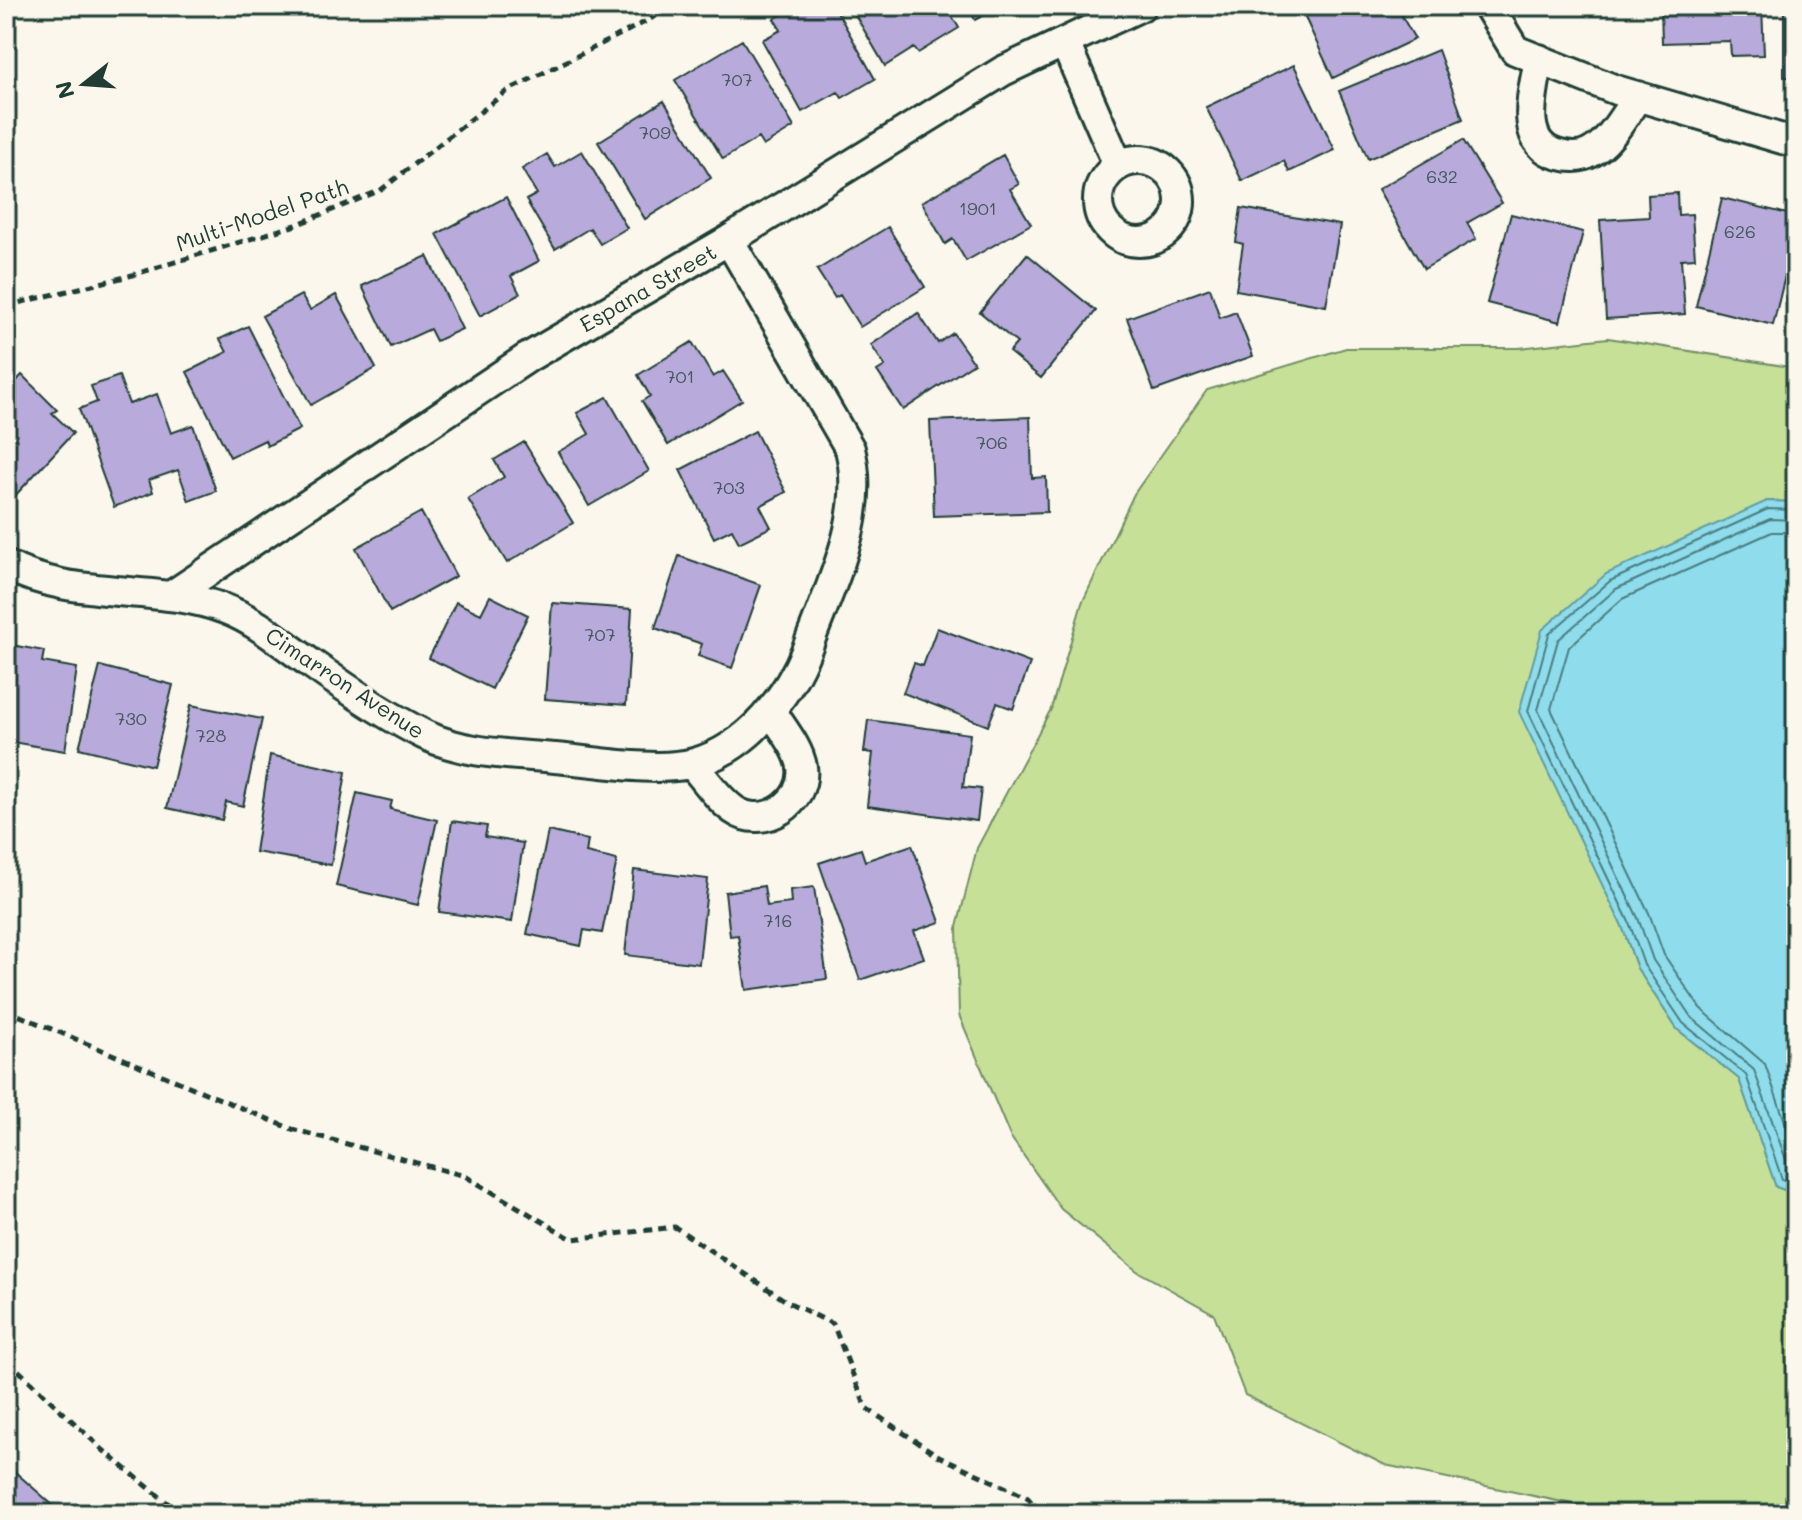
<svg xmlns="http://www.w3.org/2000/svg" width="1802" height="1520" font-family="Mali,sans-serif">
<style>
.green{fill:#c6e097;stroke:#728e66;stroke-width:2}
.water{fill:#8edcec;stroke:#629ca2;stroke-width:2}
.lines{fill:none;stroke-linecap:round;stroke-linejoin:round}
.shore{stroke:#4b7d7e;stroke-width:2}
.building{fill:#b8aada;stroke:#1f3d34;stroke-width:2}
.minor-casing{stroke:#1f3d34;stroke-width:34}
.path{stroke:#1f3d34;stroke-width:5;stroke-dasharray:8 6;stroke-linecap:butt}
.minor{stroke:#fbf7ec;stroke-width:28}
.labels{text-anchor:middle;stroke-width:7;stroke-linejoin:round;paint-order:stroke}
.number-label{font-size:18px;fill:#45585e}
.street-label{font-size:22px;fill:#1f3d34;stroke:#fbf7ec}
</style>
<rect width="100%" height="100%" fill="#fbf7ec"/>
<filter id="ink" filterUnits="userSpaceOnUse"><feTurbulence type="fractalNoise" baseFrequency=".0125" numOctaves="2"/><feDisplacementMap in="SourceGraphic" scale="16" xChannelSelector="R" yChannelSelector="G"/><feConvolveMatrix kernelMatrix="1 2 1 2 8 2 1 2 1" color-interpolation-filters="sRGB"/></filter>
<g filter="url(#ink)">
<path class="green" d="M1608,338L1796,368V502L1766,501L1622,926L1637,968L1677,1029L1739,1079L1776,1187L1796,1194V1514H1620L1385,1465L1245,1395L1214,1314L1137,1271L1061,1209L1010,1136L959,1015L957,927L977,848L1051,709L1082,603L1134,494L1207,390L1346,348H1519Z"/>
<path class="water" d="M1767,501L1796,502V1194L1776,1187L1739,1079L1677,1029L1637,968L1622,926L1519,712L1542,630L1606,574Z"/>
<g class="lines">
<path class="shore" d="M1796,510L1768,509L1610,581L1549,634L1528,711L1629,922L1644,965L1683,1023L1746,1075L1782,1179L1796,1185
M1796,520L1770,519L1616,589L1558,640L1538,710L1638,918L1653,960L1691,1017L1754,1070L1790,1171L1796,1175
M1796,532H1772L1622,599L1569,647L1551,709L1649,913L1664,955L1700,1008L1765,1064L1796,1153"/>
</g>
<path class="building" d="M796,6H834L875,79L842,98L838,92L802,112L762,40L781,30L774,19Z
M850,6H946L959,28L918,53L914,48L885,66Z
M968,6H1002L975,20Z
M1313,6H1396L1415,39L1333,78L1302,11Z
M1661,6H1762L1764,55L1731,56L1730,41L1662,43Z
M1784,6H1796V77H1784Z
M742,40L794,127L763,146L758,138L723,159L675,80Z
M1438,50L1463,119L1368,159L1339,91Z
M1294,65L1335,150L1289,172L1284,161L1242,181L1206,107Z
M664,101L711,178L645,219L598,142Z
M1463,140L1502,203L1467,223L1476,239L1424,269L1378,189Z
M582,151L627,228L600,244L590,228L555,249L526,200L537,194L522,169L547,154L555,167Z
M1003,155L1019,184L1010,189L1031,224L966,261L953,239L945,244L922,202Z
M1677,193L1678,215L1692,214L1695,258L1681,259L1685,314L1606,319L1600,220L1649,217L1648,195Z
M506,197L539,261L511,276L520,294L480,316L437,234Z
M1722,198L1796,216V231L1773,325L1696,306Z
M1241,208L1340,225L1326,306L1236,290L1243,244L1236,242Z
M1511,214L1583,232L1560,322L1487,303Z
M888,227L925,287L860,327L840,295L835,298L817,270Z
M1027,254L1096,311L1041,378L1009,352L1017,343L980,312Z
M427,256L462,329L436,341L430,329L391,347L362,286Z
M1210,288L1220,318L1236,312L1253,356L1154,391L1127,318Z
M301,295L310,310L336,295L376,368L311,405L262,316Z
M918,313L938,343L953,333L974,363L903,410L877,371L885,366L871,345Z
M248,326L300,429L267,446L265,440L230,457L187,372L227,352L220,339Z
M692,342L713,377L723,371L742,400L668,445L642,401L650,396L638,375Z
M22,375L57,410L52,413L73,433L12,499L6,494V392Z
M119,376L129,404L157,394L171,433L193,425L216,491L189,501L178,470L149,480L153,492L114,507L79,409L97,402L91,386Z
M607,397L649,471L589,506L558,452L589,434L577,413Z
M1030,417L1032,478L1046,477L1047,512L934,516L930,421Z
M755,431L786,492L760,506L771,527L739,543L732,529L714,538L680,470Z
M524,442L573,523L507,563L468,499L504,477L494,460Z
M421,512L456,576L390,612L356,548Z
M679,556L761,585L732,668L698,656L702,644L655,628Z
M490,596L528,615L492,689L429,658L456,602L481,614Z
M552,603L632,609L626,705L545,699Z
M937,628L1030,663L1013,709L997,703L988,726L903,693L914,663L923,666Z
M6,644L44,651L42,662L77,668L65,751L6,741Z
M100,666L173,685L153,766L79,748Z
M191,705L262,719L243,806L226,802L222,820L167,808Z
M868,720L970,734L963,787L981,789L977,821L867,806L873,753L864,752Z
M270,755L346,772L331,865L255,852Z
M357,793L392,801L390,809L437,820L418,905L336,886Z
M452,821L487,826L485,837L523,843L512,922L439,912Z
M548,831L588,840L586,853L617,860L602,933L584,930L581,946L527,934Z
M912,845L940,922L914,931L924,958L860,980L819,863L861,849L865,861Z
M634,870L708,879L699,964L625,955Z
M764,886L767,906L791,903L790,890L814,887L827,979L746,990L738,935L730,936L725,892Z
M6,1464L55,1507L48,1514H6Z"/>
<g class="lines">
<g class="minor-casing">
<path id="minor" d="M1488,6L1515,50L1616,90L1796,143
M1065,43L1118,165
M1539,59C1534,90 1516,145 1560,155C1571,158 1581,158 1590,153C1610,143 1625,114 1638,96
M1098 201a41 41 0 1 1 82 0a41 41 0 1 1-82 0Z
M6,565C72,601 156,583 225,609C257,621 284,645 312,664C347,689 386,716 425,735C465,754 511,754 555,758C594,761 656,773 694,763C748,748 789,696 808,646C831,583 867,516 850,449L729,240
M171,596L527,358L729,240L1003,71L1141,6
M692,764C705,779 718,799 734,810C764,831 807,802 802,767C799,748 782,728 772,712"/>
</g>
<path class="path" d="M6,306L129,276L296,225L381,190L507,91L649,20L669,6
M6,1010L292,1129L465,1176L572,1239L675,1227L786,1301L833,1324L866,1408L937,1455L1028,1498L1041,1514
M6,1364L18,1370L103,1450L181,1514"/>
<use href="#minor" class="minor"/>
</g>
</g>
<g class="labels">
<g class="number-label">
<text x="737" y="86">707</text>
<text x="655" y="139">709</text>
<text x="1442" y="183">632</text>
<text x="978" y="215">1901</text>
<text x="1740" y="238">626</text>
<text x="680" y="383">701</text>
<text x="992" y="449">706</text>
<text x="729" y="494">703</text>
<text x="600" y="641">707</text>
<text x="131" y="725">730</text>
<text x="211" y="742">728</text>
<text x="778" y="927">716</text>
</g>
<g class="street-label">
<text transform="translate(262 215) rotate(-19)" y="8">Multi-Model Path</text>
<text transform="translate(648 288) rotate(-30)" y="8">Espana Street</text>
<text transform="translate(345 683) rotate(33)" y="8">Cimarron Avenue</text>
</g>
</g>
<rect width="1802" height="1520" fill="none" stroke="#fbf7ec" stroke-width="32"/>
<rect x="16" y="16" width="1770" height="1488" fill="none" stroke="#1f3d34" stroke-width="3" filter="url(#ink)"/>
<g transform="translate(84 84) rotate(253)" stroke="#fbf7ec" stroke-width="6" paint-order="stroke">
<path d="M0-6L14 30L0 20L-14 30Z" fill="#1f3d34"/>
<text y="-12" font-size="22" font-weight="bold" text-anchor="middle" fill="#1f3d34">N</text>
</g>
</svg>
